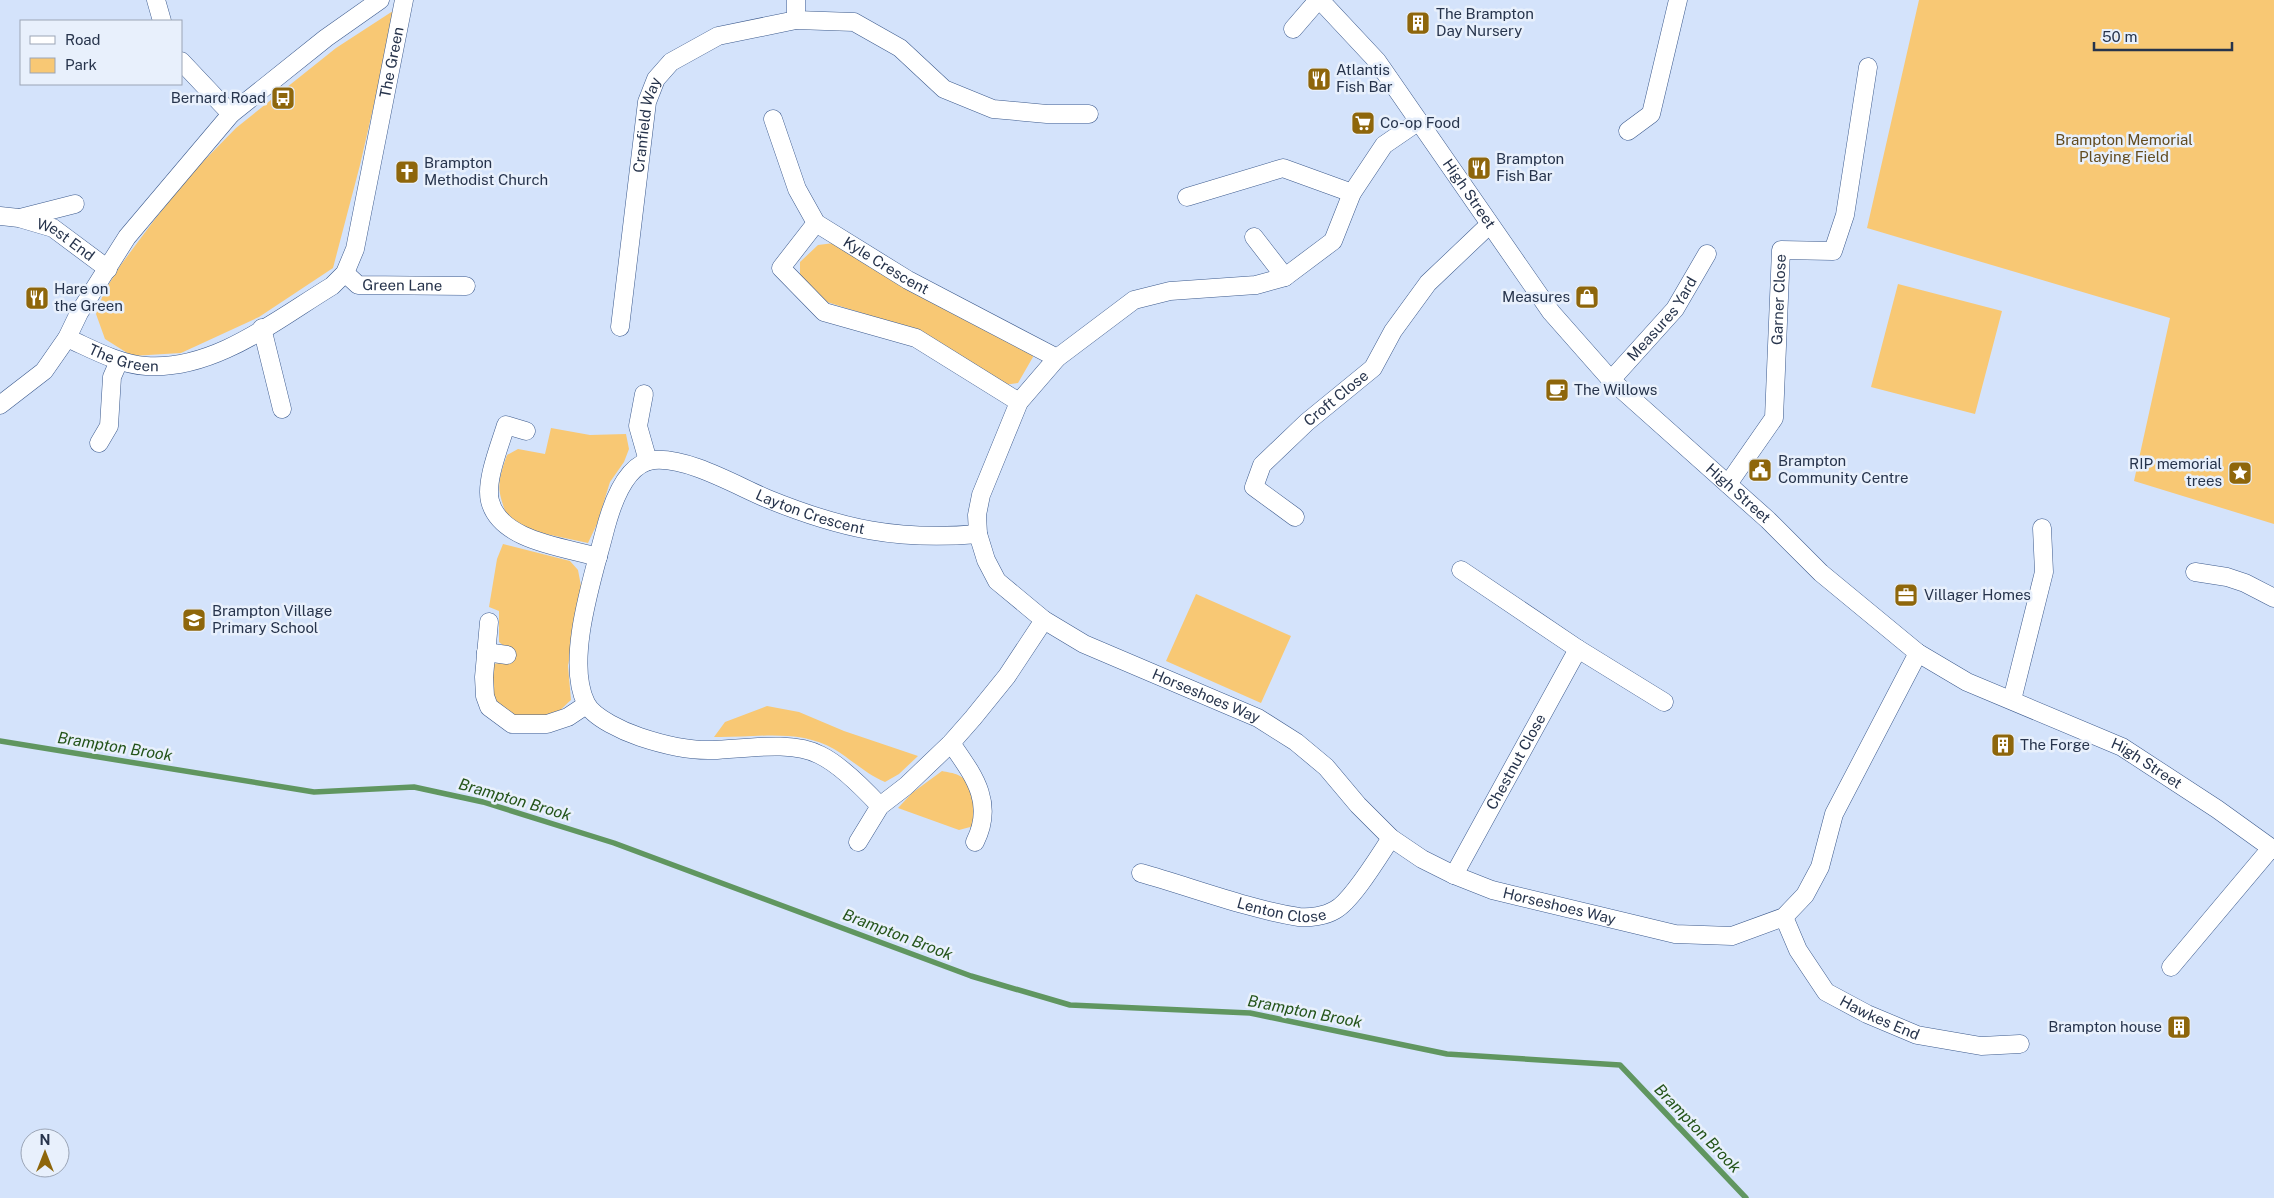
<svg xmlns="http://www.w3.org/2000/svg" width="2274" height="1198" font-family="'Public Sans',sans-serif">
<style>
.green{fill:#f8c874}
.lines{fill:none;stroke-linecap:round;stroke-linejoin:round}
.stream{stroke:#609660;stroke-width:5.5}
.minor-casing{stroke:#3c5a8d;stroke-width:19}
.minor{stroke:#fff;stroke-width:18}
.labels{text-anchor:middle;stroke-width:5;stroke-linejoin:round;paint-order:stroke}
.poi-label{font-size:15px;fill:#27344c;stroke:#e8f0fc;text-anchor:start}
.street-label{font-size:15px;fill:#27344c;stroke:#e8f0fc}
.park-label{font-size:15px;fill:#634c20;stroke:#e8f0fc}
.water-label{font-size:16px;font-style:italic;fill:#24541a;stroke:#e8f0fc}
</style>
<rect width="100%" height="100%" fill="#d4e3fb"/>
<path class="green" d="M1919,0H2274V524L2134,481L2170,318L1867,228Z
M396,9L360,165L333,268L259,317L181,353L132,356L105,339L96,314L104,292L120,266L155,219L191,174L236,128L336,48Z
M834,243L1032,350L1033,357L1018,383L1004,385L918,331L827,302L800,277V262L818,245Z
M1898,284L2002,311L1975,414L1871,387Z
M551,428L590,435L626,434L629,449L624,462L610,482L597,524L588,543L527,530L509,521C497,490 496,486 507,455L518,449L545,454Z
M503,544L570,561L578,570L581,586L568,666L571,700C563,707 553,719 542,721C528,723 504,715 496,702C490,692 492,676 492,664L511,662L510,651L499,642V611L489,607L497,559Z
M1196,594L1291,636L1261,703L1166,661Z
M767,706L799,712L844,731L918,756L899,774L885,782C866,774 852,760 834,749C798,728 754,738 714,737L725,722Z
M942,771C947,772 954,773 958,775C977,784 976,809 974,826L959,830L898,808L912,793Z"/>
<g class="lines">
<path class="stream" d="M0,741L314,792L414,787L483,802L614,843L971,976L1070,1005L1250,1013L1447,1054L1620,1065L1746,1198"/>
<g class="minor-casing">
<g id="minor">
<path d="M156,0L162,21"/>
<path d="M796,0V20"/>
<path id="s1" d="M1320,0L1377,61L1551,312L1611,380L1768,520L1821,573L1918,653L1967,682L2122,747L2217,809L2274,850"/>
<path d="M1293,29L1318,0"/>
<path d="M181,61L231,114"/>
<path id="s2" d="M773,119L797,189L816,223L908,280L1057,358"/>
<path id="s3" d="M1419,121L1384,145L1352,193L1333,241L1285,277L1256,285L1170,291L1134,300L1057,358L1019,402L981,495L977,515L978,534L986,560L997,581L1044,620L1084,644L1258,718L1296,742L1326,767L1358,805L1391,838L1422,859L1454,875L1492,890L1675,934L1732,936L1784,917L1805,895L1820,867L1834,814L1918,653"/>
<path d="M1628,131L1651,114L1678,0"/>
<path d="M1187,197L1283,168L1352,193"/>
<path id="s4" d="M0,216L19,218L53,228L108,269"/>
<path d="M20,218L75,204"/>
<path d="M816,223L781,268L824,312L916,338L1019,402"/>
<path d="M1254,237L1285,277"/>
<path id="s5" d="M345,273L358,285L466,286"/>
<path id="s6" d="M620,327L647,102L656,79L671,62L718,36L796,20L854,22L900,48L944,89L993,109L1047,114H1089"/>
<path d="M262,328L282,409"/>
<path id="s7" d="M67,338C92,349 118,364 146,366C214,371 276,320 332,286L345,273L355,249L404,0"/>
<path id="s8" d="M1611,380L1675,309L1707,254"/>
<path d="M644,394L638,426L648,461"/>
<path d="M0,405L44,371L67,338L79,313L127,237L231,114L326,38L380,0"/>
<path d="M526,431L506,425C500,445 485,481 490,501C500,541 564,547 598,557"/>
<path d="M99,443L109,426L112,377L119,361"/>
<path id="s9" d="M1728,484L1774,418L1781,250L1833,251L1845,215L1868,67"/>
<path id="s10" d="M1295,517L1254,487L1262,465L1307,422L1373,368L1393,331L1428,283L1489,225"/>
<path d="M1461,570L1578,649L1664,702"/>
<path d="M2195,572L2227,577L2245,583L2274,598"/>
<path d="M489,622L484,677L485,696L489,707L512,724H547L568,717L586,705"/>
<path d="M486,652L507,655"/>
<path d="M2012,700L2044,572L2042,528"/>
<path d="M951,743C973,775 995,802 975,842"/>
<path id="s11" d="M880,806C866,791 839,764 820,755C792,740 744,749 713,750C689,751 664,745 640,737C625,732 593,718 586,703C565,661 593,577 604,534C610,510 624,463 654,460C688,457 737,486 768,499C842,529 898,541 978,534"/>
<path d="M858,842L880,806L906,786L951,743L973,718L1007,676L1044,620"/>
<path id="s12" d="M1141,873C1191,887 1248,909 1299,917C1310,918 1325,916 1335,910C1352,901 1379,856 1391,838"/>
<path id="s13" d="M1454,875L1578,649"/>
<path id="s14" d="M1784,917L1798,950L1826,992L1867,1014L1917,1035L1981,1046L2020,1044"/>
<path d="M2171,967L2271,848"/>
</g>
</g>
<use href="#minor" class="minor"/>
</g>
<defs>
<g id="building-square" transform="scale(1.25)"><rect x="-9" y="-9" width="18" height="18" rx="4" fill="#8e660b" stroke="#e8f0fc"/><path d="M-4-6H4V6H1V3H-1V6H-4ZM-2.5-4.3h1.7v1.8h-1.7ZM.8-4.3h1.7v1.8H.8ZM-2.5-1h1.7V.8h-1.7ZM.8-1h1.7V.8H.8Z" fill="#fff"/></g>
<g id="restaurant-square" transform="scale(1.25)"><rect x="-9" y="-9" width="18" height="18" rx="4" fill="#8e660b" stroke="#e8f0fc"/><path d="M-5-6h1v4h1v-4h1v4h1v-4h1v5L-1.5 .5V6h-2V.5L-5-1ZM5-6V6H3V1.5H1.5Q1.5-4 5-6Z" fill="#fff"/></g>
<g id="bus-square" transform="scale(1.25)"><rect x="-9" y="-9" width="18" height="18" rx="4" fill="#8e660b" stroke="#e8f0fc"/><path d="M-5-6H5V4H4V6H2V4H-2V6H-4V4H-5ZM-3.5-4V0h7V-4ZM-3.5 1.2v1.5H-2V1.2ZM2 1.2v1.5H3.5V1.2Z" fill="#fff"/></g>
<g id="supermarket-square" transform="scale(1.25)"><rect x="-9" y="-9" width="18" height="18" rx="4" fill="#8e660b" stroke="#e8f0fc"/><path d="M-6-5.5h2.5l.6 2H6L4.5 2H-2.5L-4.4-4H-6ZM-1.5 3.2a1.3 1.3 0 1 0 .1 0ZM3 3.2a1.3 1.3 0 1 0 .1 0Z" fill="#fff"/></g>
<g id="church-square" transform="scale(1.25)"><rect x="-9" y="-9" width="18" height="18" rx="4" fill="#8e660b" stroke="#e8f0fc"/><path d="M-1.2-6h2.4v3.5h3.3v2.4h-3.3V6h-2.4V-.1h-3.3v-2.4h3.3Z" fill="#fff"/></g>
<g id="shop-square" transform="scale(1.25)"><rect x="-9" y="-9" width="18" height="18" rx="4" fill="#8e660b" stroke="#e8f0fc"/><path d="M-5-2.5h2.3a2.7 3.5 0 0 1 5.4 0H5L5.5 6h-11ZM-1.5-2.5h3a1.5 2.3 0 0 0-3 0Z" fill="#fff"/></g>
<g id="cafe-square" transform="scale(1.25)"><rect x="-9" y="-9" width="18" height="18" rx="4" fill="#8e660b" stroke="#e8f0fc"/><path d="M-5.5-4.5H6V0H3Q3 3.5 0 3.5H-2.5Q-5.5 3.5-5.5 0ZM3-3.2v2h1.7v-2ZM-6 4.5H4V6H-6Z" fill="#fff"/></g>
<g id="civic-square" transform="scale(1.25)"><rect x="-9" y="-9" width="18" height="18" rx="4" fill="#8e660b" stroke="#e8f0fc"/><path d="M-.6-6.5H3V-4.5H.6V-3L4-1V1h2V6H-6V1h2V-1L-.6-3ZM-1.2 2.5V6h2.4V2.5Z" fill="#fff"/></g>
<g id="sight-square" transform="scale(1.25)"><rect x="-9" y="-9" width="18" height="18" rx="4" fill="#8e660b" stroke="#e8f0fc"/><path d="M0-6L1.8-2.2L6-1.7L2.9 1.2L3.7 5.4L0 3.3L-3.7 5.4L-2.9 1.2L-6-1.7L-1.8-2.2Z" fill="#fff"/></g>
<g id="office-square" transform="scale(1.25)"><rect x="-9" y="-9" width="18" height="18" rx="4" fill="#8e660b" stroke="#e8f0fc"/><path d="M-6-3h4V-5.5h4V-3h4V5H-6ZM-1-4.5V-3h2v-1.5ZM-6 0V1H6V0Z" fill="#fff"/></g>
<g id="school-square" transform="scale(1.25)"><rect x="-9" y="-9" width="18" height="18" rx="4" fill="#8e660b" stroke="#e8f0fc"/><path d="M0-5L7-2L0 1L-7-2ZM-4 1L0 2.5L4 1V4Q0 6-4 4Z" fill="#fff"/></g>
</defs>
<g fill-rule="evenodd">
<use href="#building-square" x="1418" y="23"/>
<use href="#restaurant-square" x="1319" y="79"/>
<use href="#bus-square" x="283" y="98"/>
<use href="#supermarket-square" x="1363" y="123"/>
<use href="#restaurant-square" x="1479" y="168"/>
<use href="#church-square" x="407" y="172"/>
<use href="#shop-square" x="1587" y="297"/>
<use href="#restaurant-square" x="37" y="298"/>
<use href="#cafe-square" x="1557" y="390"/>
<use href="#civic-square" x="1760" y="470"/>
<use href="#sight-square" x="2240" y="473"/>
<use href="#office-square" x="1906" y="595"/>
<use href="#school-square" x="194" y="620"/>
<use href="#building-square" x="2003" y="745"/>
<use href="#building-square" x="2179" y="1027"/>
</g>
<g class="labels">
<g class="poi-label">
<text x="1436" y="19">The Brampton<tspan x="1436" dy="17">Day Nursery</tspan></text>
<text x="1336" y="75">Atlantis<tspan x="1336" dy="17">Fish Bar</tspan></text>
<text x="266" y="103" text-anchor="end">Bernard Road</text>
<text x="1380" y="128">Co-op Food</text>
<text x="1496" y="164">Brampton<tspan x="1496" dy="17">Fish Bar</tspan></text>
<text x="424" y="168">Brampton<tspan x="424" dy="17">Methodist Church</tspan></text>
<text x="54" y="294">Hare on<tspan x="54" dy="17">the Green</tspan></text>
<text x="1570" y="302" text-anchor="end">Measures</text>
<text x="1574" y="395">The Willows</text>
<text x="1778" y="466">Brampton<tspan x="1778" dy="17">Community Centre</tspan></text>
<text x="2222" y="469" text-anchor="end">RIP memorial<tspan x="2222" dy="17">trees</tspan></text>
<text x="1924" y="600">Villager Homes</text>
<text x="212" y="616">Brampton Village<tspan x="212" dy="17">Primary School</tspan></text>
<text x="2020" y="750">The Forge</text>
<text x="2162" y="1032" text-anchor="end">Brampton house</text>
</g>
<g class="street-label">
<text dy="5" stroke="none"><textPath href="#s7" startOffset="525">The Green</textPath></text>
<text dy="5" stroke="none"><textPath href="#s6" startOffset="204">Cranfield Way</textPath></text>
<text dy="5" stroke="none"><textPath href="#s1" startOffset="245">High Street</textPath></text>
<text dy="5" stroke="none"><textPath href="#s4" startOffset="71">West End</textPath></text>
<text dy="5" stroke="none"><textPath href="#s2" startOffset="195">Kyle Crescent</textPath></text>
<text dy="5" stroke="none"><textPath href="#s5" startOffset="62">Green Lane</textPath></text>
<text dy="5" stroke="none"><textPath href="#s9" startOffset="199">Garner Close</textPath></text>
<text dy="5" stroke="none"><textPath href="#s8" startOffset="80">Measures Yard</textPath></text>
<text dy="5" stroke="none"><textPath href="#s7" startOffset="61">The Green</textPath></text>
<text dy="5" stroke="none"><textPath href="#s10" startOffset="174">Croft Close</textPath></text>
<text dy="5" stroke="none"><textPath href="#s1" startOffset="650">High Street</textPath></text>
<text dy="5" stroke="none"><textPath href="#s11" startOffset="760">Layton Crescent</textPath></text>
<text dy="5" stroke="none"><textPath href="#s3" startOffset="951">Horseshoes Way</textPath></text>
<text dy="5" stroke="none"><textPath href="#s13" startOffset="129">Chestnut Close</textPath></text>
<text dy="5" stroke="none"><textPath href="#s1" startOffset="1145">High Street</textPath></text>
<text dy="5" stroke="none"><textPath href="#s12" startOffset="146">Lenton Close</textPath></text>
<text dy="5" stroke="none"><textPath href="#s3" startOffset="1371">Horseshoes Way</textPath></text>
<text dy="5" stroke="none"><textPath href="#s14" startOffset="146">Hawkes End</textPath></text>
</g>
<g class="park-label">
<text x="2124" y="145">Brampton Memorial<tspan x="2124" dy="17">Playing Field</tspan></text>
</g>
<g class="water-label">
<text transform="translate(115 746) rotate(9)" y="6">Brampton Brook</text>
<text transform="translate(515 799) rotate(16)" y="6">Brampton Brook</text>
<text transform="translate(898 934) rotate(21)" y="6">Brampton Brook</text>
<text transform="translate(1305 1011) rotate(11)" y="6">Brampton Brook</text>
<text transform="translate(1698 1128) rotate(46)" y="6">Brampton Brook</text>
</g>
</g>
<rect x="20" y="20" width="162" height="65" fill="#e8f0fc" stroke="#9ba5b6"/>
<rect x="30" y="36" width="25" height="8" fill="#ffffff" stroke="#9ba5b6"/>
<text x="65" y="45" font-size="15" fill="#27344c">Road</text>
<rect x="30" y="58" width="25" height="15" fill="#f8c874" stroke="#9ba5b6"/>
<text x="65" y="70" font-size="15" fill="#27344c">Park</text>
<g transform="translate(45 1153)"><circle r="24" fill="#e8f0fc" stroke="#9ba5b6"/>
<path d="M0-4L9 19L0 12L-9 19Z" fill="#8e660b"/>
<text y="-8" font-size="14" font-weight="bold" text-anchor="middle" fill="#27344c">N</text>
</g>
<path d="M2094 42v8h138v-8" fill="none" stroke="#27344c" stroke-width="2.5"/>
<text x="2102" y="42" font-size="15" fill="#27344c" stroke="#e8f0fc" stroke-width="4" paint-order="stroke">50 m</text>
</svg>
